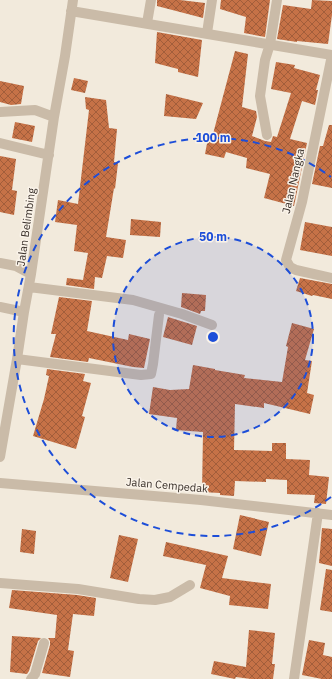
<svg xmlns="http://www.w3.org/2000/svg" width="332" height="679" font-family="'IBM Plex Sans',sans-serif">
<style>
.building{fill:url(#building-cross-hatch)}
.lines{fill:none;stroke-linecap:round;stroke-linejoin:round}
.minor{stroke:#cabba8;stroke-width:10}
.ring{fill:none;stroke:#1d4ed8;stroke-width:2;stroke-dasharray:7 5}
.labels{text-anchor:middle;stroke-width:3;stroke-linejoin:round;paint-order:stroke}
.street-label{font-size:11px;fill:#372e28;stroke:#faf3e9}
.centre{fill:#1d4ed8;stroke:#faf3e9;stroke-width:2}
.ring-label{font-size:12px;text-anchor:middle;font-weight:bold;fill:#1d4ed8;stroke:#faf3e9;stroke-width:3;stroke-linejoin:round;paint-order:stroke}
</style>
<defs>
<pattern id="building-cross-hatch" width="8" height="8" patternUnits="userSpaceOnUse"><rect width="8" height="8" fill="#c67247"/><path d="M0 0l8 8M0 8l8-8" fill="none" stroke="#a25e3b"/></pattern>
</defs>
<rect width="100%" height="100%" fill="#f2eadc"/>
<path class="building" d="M157,0H180L205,3L203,18L157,6Z
M221,0H270L265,37L244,33L246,17L220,9Z
M312,0L332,1V15L328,44L297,41V42L277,39L283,5L311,9Z
M157,32L202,40L198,77L178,72V69L155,63Z
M235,51L248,54L242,107L256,111L257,117L252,136L265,141L271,142L273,136L277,137L291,93L271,89L276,62L295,65L294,68L320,75L316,90H318L315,105L302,101L290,139L307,143L294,206L264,198L270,174L246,168L247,158L226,152L224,158L205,154L209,133L213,134Z
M74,78L88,81L85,93L71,90Z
M0,81L24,86L21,104L11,105L0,102Z
M166,94L203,103L196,119L164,116Z
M85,97L106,100L109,128L117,129L114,162L118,163L115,189L114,188L106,237L126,240L123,258L107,256L102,278L95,277L94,289L66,285L67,278L83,280L88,253L74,251L77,225L55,222L58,200L78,204L89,110L86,109Z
M15,122L35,126L32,142L12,138Z
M329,125H332V188L312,184L320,146H323Z
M0,156L16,159L12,190L17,191L14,215L0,212Z
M131,219L161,222L160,237L130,235Z
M305,222L332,227V256L300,250Z
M300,278L332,284V299L313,295L312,296L296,291Z
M182,293L206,295L205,311H201L200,314L181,307Z
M59,297L92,301L87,331L128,340L129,334L150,339L144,368L133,367L89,358L88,362L50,357L56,334H51Z
M168,317L197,326L192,345L163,337Z
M292,323L314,329L305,360L312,361L307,393L314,395L310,414L264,403V408L235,404L234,450L272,451V443H286V459L310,460L309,475L329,477L326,504L314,503L315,495L287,494V480L266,479V482L235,481L234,496L220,495V493L202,492L203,432L176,430L177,418L149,414L153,387L170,390L189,389L193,365L215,369V370L245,375L244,378L282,382L288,347L286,346Z
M47,369L85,374L83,381L91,383L82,416L85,417L76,449L33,436L44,399L49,376L46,375Z
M240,515L269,522L261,556L233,549Z
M322,528L332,529V566L319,563Z
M22,529L36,531L34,554L20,552Z
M119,535L138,539L128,582L110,578Z
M166,542L228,556L222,578L271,584L268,609L229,605L230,596L200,588L206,565L163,556Z
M326,569L332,570V612L320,610Z
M12,590L77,595L96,598L94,616L73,614L68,650L74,651L70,677L42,673L50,645V641L48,638H55L57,615L9,608Z
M249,630L275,633L272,664H275L273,679H251L236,677L235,679L211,674L214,661L246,667Z
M12,636L41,638L38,641L29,671L27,674L10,672Z
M309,640L325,643L323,655L332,657V679H322L302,675Z"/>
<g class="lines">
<path class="minor" d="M71,11L332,55
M147,23L151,0
M207,33L212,0
M332,55L302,202L286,260L290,267L296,270L332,278
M0,112L35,110L54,117
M267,135L260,96L265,60L270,44L277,0
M0,143L49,155
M0,263L16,266L31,274
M29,287L133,300L182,314L212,325
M0,307L24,312
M17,359L141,375L151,374L153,364L159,315
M0,457L17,359L24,312L31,274L54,117L65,56L73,0
M0,483L201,500L332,515
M0,583L78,589L139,599L155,600L170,597L190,585
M31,679L35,674L44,643
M294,679L318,513"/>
</g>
<circle cx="213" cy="337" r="100" fill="#1d4ed8" fill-opacity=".12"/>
<g class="ring">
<circle cx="213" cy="337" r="100"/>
<path d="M331 497A199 199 0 1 1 331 177"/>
</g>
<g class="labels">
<g class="street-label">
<text transform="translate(293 181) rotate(-77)" y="4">Jalan Nangka</text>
<text transform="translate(26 227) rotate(-82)" y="4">Jalan Belimbing</text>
<text transform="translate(167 485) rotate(5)" y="4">Jalan Cempedak</text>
</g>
</g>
<circle cx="213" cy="337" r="6" class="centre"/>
<g class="ring-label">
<text x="213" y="142">100 m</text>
<text x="213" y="241">50 m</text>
</g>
</svg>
